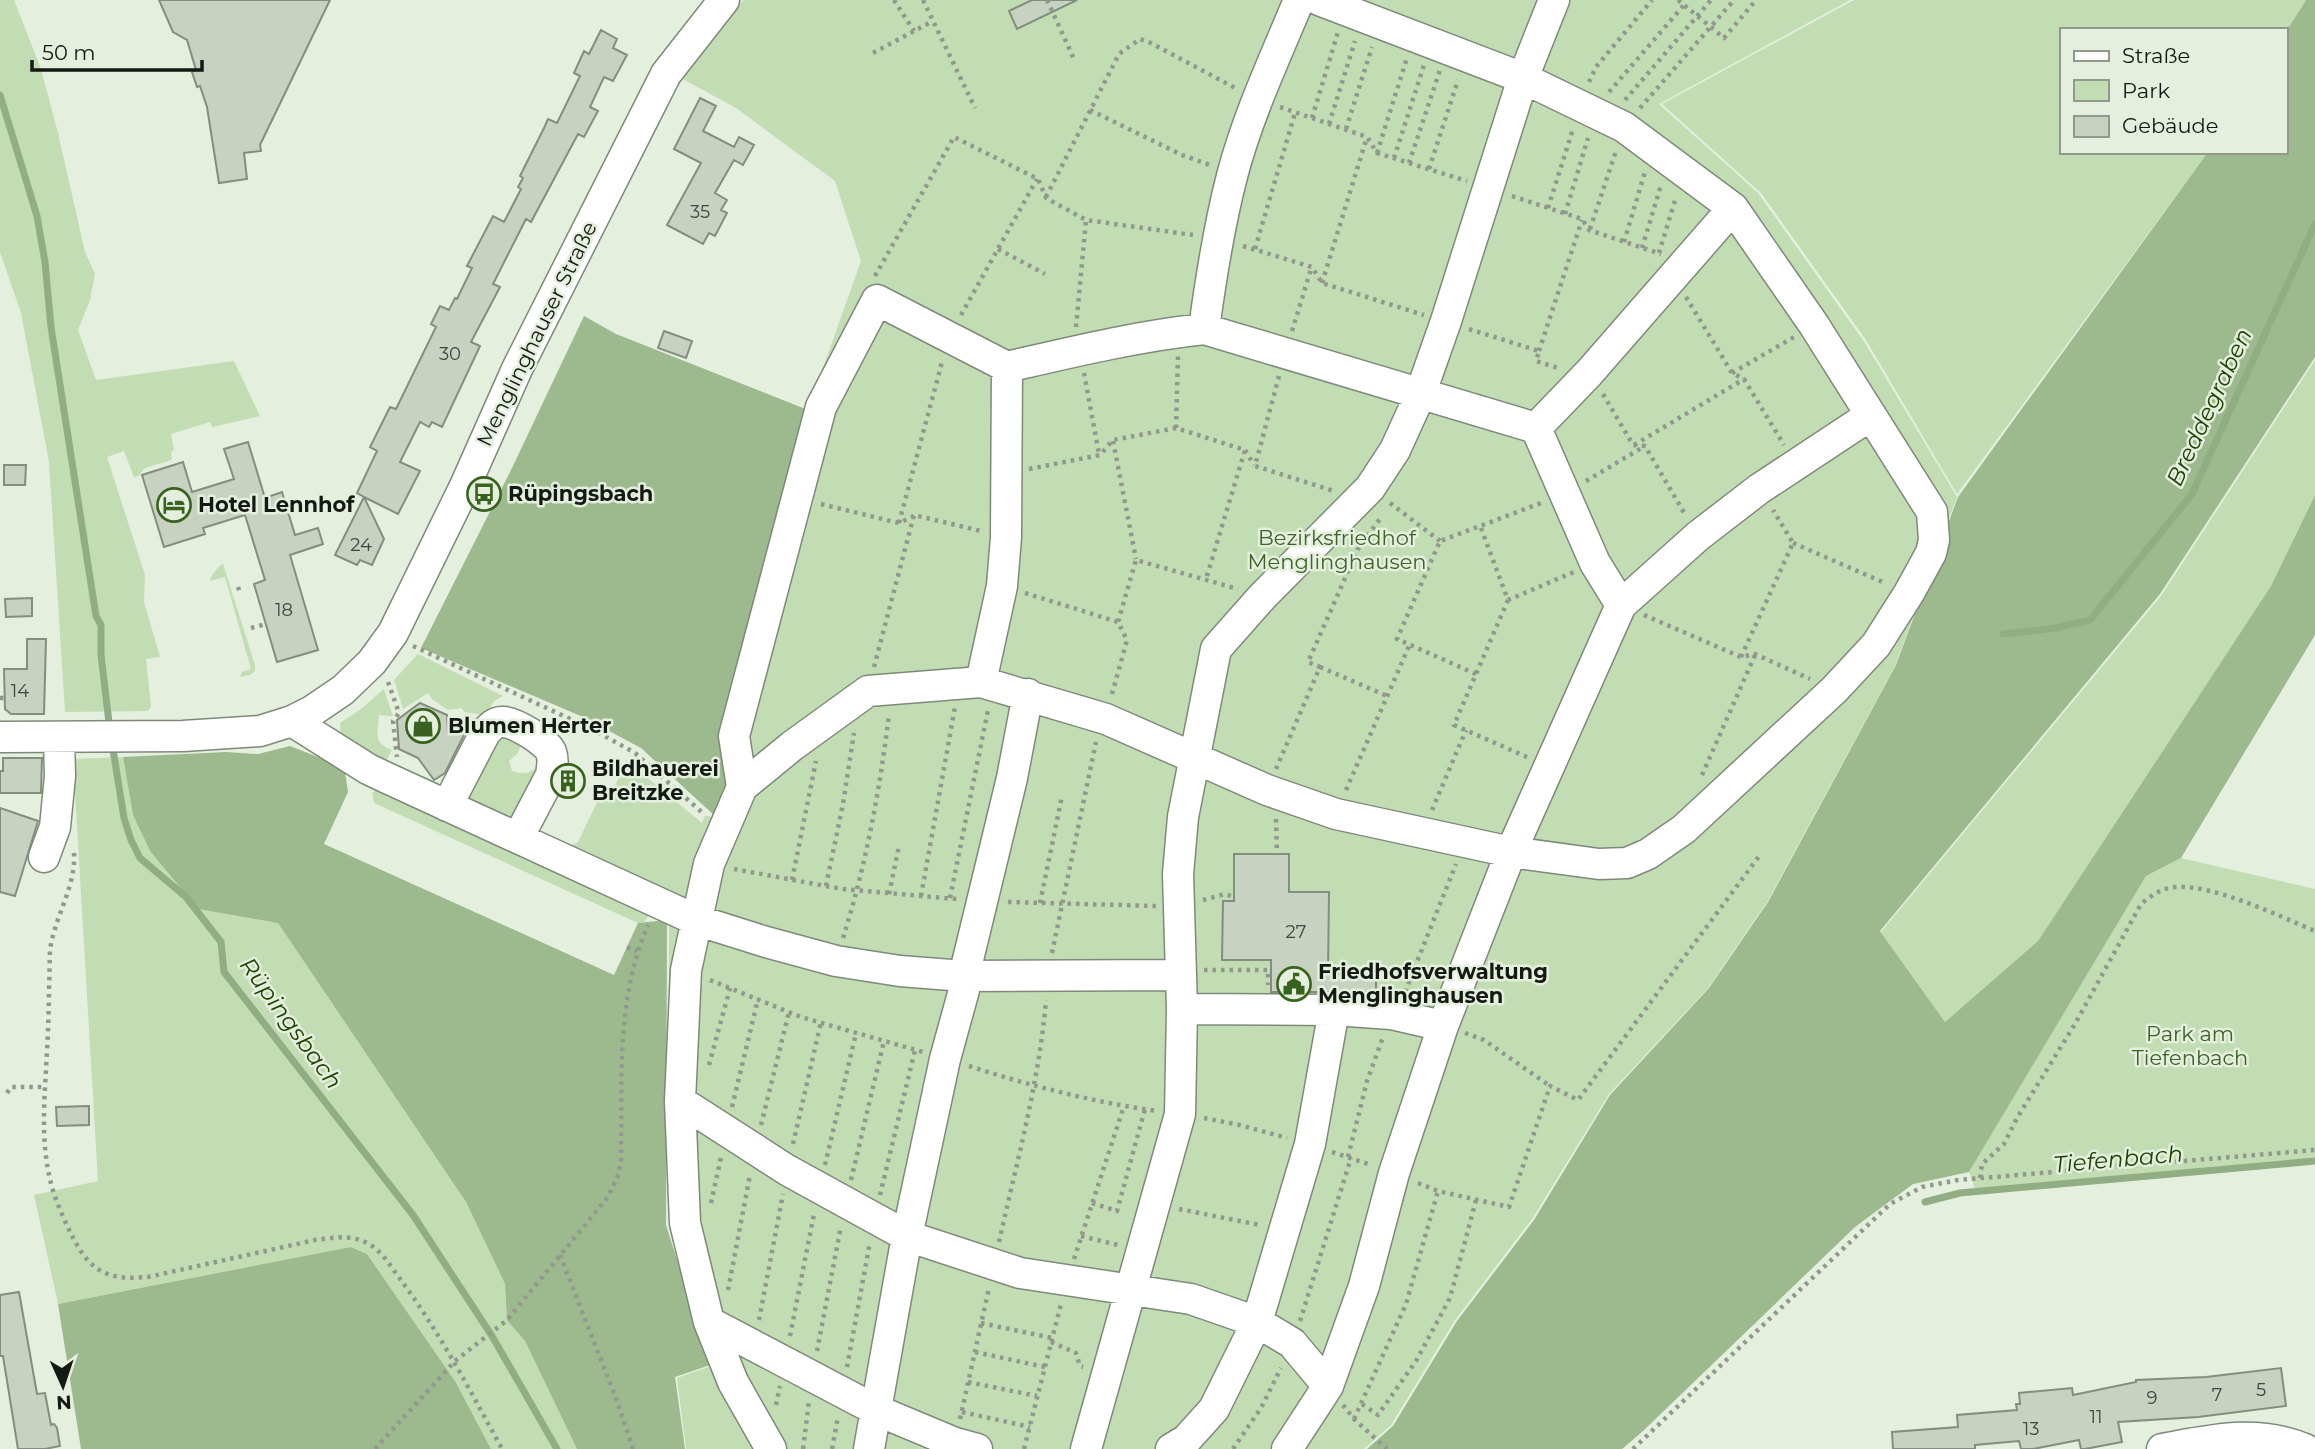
<svg xmlns="http://www.w3.org/2000/svg" width="2315" height="1449" font-family="Montserrat,sans-serif">
<style>
.green{fill:#c2ddb4}
.forest{fill:#9db98e}
.lines{fill:none;stroke-linecap:round;stroke-linejoin:round}
.stream{stroke:#91ad83;stroke-width:7}
.building{fill:#c7d2c1;stroke:#848e7f;stroke-width:2}
.minor-casing{stroke:#7f897a;stroke-width:33}
.path{stroke:#91998d;stroke-width:4.5;stroke-dasharray:3.5 5;stroke-linecap:butt}
.minor{stroke:#fff;stroke-width:30}
.labels{text-anchor:middle;stroke-width:5;stroke-linejoin:round;paint-order:stroke}
.number-label{font-size:18px;fill:#42473e}
.street-label{font-size:21px;fill:#151913;stroke:#e4efde}
.poi-label{font-size:21px;font-weight:bold;fill:#151913;stroke:#e4efde;text-anchor:start}
.park-label{font-size:21px;fill:#3e6327;stroke:#e4efde}
.water-label{font-size:23px;font-style:italic;fill:#1e4202;stroke:#e4efde}
</style>
<rect width="100%" height="100%" fill="#e4efde"/>
<path class="green" d="M0,0H14L41,69L58,133L85,252L95,274L90,300L78,330L96,380L234,361L260,416L212,427L210,422L171,434L174,449L171,453L172,460L145,468L138,476L134,477L124,451L107,457L145,575L144,602L160,657L146,659L151,706L148,711L65,712L49,462L21,313L0,252Z
M744,0H1850L1659,104L1758,193L1865,343L1957,497L1895,666L1767,902L1708,988L1609,1094L1532,1219L1455,1320L1391,1425L1364,1449H686L677,1378L711,1366L669,1226V921L677,894L653,891L563,850L578,842L602,792L614,788L626,760L702,823L705,816L716,817L808,410L861,261L835,181L736,108L681,78L728,14Z
M1854,0H2306L2285,33V30H2061V152H2208L1957,494L1866,340L1761,193L1662,104Z
M2315,360V495L2271,586L2038,941L1945,1022L1881,932L2161,596Z
M223,564L255,665V671L250,675L240,677L242,672L251,669L225,577L210,581C210,577 219,565 223,564Z
M418,654L503,696L494,701L486,715L464,712L462,708L448,710L432,699L428,693L403,709L394,680Z
M384,689L393,716L379,715C378,733 372,742 392,750L384,765L341,736L340,723L361,709Z
M493,736L524,740L517,754L509,761L512,771C526,776 532,772 543,763L546,764L508,824L461,794Z
M123,757L133,815L150,851L198,909L278,923L466,1202L505,1284L507,1320L525,1341L577,1449H491L455,1381L367,1254L351,1247L58,1304L34,1195L98,1181L73,759Z
M380,788L646,911L648,917L644,922L638,923L374,803L372,793Z
M2181,858L2315,889V1160L1975,1189L1969,1172L2146,876Z"/>
<path class="forest" d="M2306,0H2315V357L2160,594L1880,931L1945,1022L2038,941L2271,586L2315,495V635L2181,858L2146,876L1969,1172L1913,1184L1855,1227L1643,1431L1622,1449H1367L1393,1426L1457,1321L1534,1220L1610,1095L1709,988L1768,902L1896,665L1958,497L2208,152H2285V33Z
M584,316L616,334L808,410L733,767L716,817L641,748L583,717L421,648L512,468Z
M290,746L333,763L345,772L348,792L324,844L614,975L638,923L667,920L666,1225L710,1365L675,1377L685,1449H577L525,1341L507,1320L505,1284L466,1202L278,923L198,909L150,851L133,815L123,757L226,752L258,754Z
M351,1247L367,1254L455,1381L491,1449H81L58,1304Z"/>
<g class="lines">
<path class="stream" d="M0,95L37,216L45,262L51,327L96,616L101,625V655L110,731
M2003,634L2055,628L2090,620L2192,494L2315,224
M112,743L124,818L131,840L140,858L186,897L221,942L224,972L413,1215L492,1336L557,1449
M1925,1202L1960,1193L2315,1161"/>
</g>
<path class="building" d="M159,0H330L260,145L261,151L244,153L247,179L219,183L207,107L200,86L197,87L192,72L196,70L187,40L173,32Z
M1032,0H1077L1017,29L1009,11Z
M601,30L617,39L613,48L627,55L613,81L604,77L590,107L598,111L584,137L578,134L531,222L526,219L493,284L500,287L471,342L480,346L442,427L432,422L429,427L420,422L400,462L420,471L398,514L364,497L384,539L372,565L360,560L357,565L335,555L364,497L357,493L377,451L370,447L390,407L396,409L436,327L431,324L440,306L449,310L455,298L457,299L472,268L467,266L493,216L504,222L521,189L518,187L523,178L520,176L544,128L548,119L557,123L580,76L574,73L584,51L589,54Z
M700,98L716,106L703,131L734,147L739,137L754,145L743,165L734,160L715,193L727,200L721,210L727,213L715,236L709,233L703,244L667,225L701,163L674,149Z
M664,331L692,341L686,358L658,348Z
M248,442L265,498L282,492L295,535L318,528L323,544L290,555L318,650L277,662L254,584L265,580L245,515L203,528L205,534L164,547L142,475L183,462L192,492L234,479L224,449Z
M4,465H26L25,485H4Z
M32,598V616L6,617L5,599Z
M27,639H46L44,714H11L5,709L4,669H27Z
M420,703L447,715L448,733L466,731L445,773L434,780L418,758L399,749L397,720Z
M3,758H42L41,793H0V771H3Z
M569,769L583,776L573,796L562,791Z
M0,808L38,821L15,896L0,892Z
M1234,854H1289V892H1329L1328,974H1376V992H1271V960H1222L1223,901H1234Z
M89,1106V1125L57,1126L56,1107Z
M19,1292L37,1394L45,1393L51,1425L54,1424L57,1428L60,1446L45,1449H18L3,1356H0V1295Z
M2281,1368L2286,1406L2198,1417L2118,1422L2122,1442L2085,1449H2081L2079,1440L2033,1449H2021L2019,1441L1975,1445V1449H1893L1892,1432L1958,1427L1957,1415L2017,1410L2016,1404H2020L2019,1393L2072,1388L2073,1395L2136,1382V1380L2206,1377Z"/>
<g class="lines">
<g class="minor-casing">
<path id="minor" d="M1204,329C1211,277 1219,226 1232,176C1248,115 1275,58 1299,0
M1536,428L1589,373L1733,208
M981,682L1002,586L1006,537L1007,367
M292,721L368,769L387,778L696,920L766,942L836,961L900,971L964,976L1181,975
M0,737L183,736L260,731L292,721L312,711L343,690L372,662L393,633L465,486L517,369L666,74L724,0
M742,787L734,736L821,407L877,300L1007,367C1072,352 1138,336 1204,329L1536,428L1595,563L1621,605
M447,806L485,733C490,727 495,721 504,722C516,723 546,741 551,752C554,760 552,767 551,775L518,838
M44,857L55,827L60,776L59,738
M1182,1009L1334,1010L1391,1014L1443,1026
M680,1101L787,1170L907,1236L1020,1273L1191,1299L1257,1322L1292,1343L1328,1386
M709,1322L876,1410L955,1443L977,1449
M771,1449L733,1382L709,1322L685,1223L680,1101L686,970L709,864L742,787L792,746L868,691L981,682L1106,719L1267,790L1336,814L1511,852L1599,864L1627,863L1648,854L1684,829L1834,690L1876,645L1909,593L1931,553L1934,540L1932,512L1814,325L1733,208L1624,127L1523,78L1319,0
M869,1449L907,1236L945,1059L964,990V976L1012,778L1028,694
M1086,1449L1180,1114L1182,1009L1178,874L1183,817L1216,649L1262,597L1370,488L1395,450L1420,395L1446,321L1523,78L1554,0
M1171,1449L1186,1440L1214,1409L1257,1322L1310,1144L1334,1010
M1287,1449L1328,1386L1364,1286L1394,1173L1443,1026L1511,852L1621,605L1698,536L1759,489L1871,415
M2162,1449C2212,1440 2257,1429 2305,1449"/>
</g>
<path class="path" d="M894,0L914,31
M923,0L975,108
M1047,0L1074,59
M1678,0L1724,38L1756,0
M873,53L933,21
M1589,82L1596,67L1652,0
M1609,92L1684,5
M1625,100L1711,0
M1280,107L1367,137L1377,153L1467,181
M1640,108L1734,0
M1090,110L1182,155L1210,165
M1312,118L1338,32
M1329,124L1355,41
M1346,129L1372,47
M1377,153L1407,58
M1394,158L1424,65
M1409,163L1440,70
M1429,169L1458,80
M1512,196L1582,219L1589,230L1661,254
M1046,197L1119,54L1140,39L1151,43L1237,89
M1548,208L1573,129
M1565,214L1588,138
M1590,229L1616,151
M1624,242L1645,172
M1243,246L1312,267L1322,283L1424,315
M1642,248L1661,185
M998,249L1045,274
M1255,249L1295,113
M1659,253L1676,197
M875,276L954,137L1038,179L1046,198L1086,220L1193,235
M1322,283L1367,137
M1686,297L1732,373L1744,379L1784,445
M961,315L1037,179
M1076,327L1086,220
M1469,329L1539,351L1536,361L1558,368
M1292,331L1311,269
M1539,351L1582,220
M1084,373L1099,454
M1732,373L1794,337
M1279,376L1255,466L1334,491
M1603,394L1633,445L1645,446L1686,516
M1176,428L1178,355
M1113,441L1136,559
M1634,445L1744,379
M1245,450L1254,465
M1029,469L1100,455L1113,440L1176,428L1245,450L1206,579
M1586,481L1645,446
M1390,503L1440,541
M821,504L899,523L914,516
M899,523L942,362
M1481,528L1508,600L1574,572
M1793,543L1885,583
M238,587L240,593
M1025,593L1118,622
M1508,600L1454,725L1527,757
M1644,615L1741,657L1755,654L1810,679
M251,628L266,624
M413,646L594,730L635,753L705,815
M1741,657L1793,543L1773,510
M874,667L914,515L981,531
M1320,667L1387,696
M1476,674L1397,639L1440,541L1541,503
M388,682L399,713L393,721L397,757
M1112,694L1127,640L1118,622L1136,560L1238,589
M0,698H4
M1276,769L1320,667L1308,662L1358,549L1382,516
M1702,775L1755,655
M1346,790L1410,644
M1432,810L1466,730
M1276,819L1277,854
M74,853C76,887 55,915 50,950C49,983 49,1017 47,1051C45,1093 40,1138 50,1179C54,1198 63,1217 71,1234C78,1248 87,1263 101,1271C116,1279 132,1278 148,1277L315,1240C332,1238 351,1234 367,1243C383,1251 392,1269 403,1283C441,1335 471,1392 502,1449
M734,869L842,889L957,899
M792,880L816,761
M826,886L843,804L854,733
M889,894L899,846
M921,896L955,707
M950,898L988,710
M1203,900L1225,894L1234,897
M1008,902L1156,906
M1040,903L1062,796
M843,938C866,865 880,789 889,714
M627,947L637,951
M1052,953L1096,742
M1204,970H1268V985
M710,980L801,1017L923,1052
M1405,992L1456,864
M1465,1033L1484,1040L1550,1086
M709,1065L730,988
M969,1066C1031,1086 1093,1102 1157,1111
M7,1093L11,1087H45
M732,1107L758,999
M1204,1118L1240,1125L1287,1138
M761,1125L789,1012
M793,1144L821,1022
M1332,1152L1371,1165
M1348,1157L1367,1081L1383,1037
M825,1165L856,1033
M1980,1178L1982,1164L2004,1144L2017,1118L2075,1024L2141,904C2151,896 2161,888 2175,887C2213,884 2279,916 2315,931
M851,1180L884,1041
M1418,1183L1438,1191L1509,1207L1550,1086L1578,1100L1760,855
M880,1195L915,1050
M711,1203L721,1157
M1092,1203L1117,1211L1145,1109
M1179,1209L1260,1225
M1081,1236L1118,1245
M999,1242C1017,1161 1039,1082 1046,1000
M560,1255L616,1398L633,1449
M1074,1259L1124,1106
M728,1290L750,1175
M759,1320L783,1194
M1300,1321L1351,1158
M981,1323L1052,1338
M790,1336L814,1214
M1051,1342L1076,1353L1080,1366L1083,1367
M817,1351L841,1226
M975,1352L1045,1367
M847,1367L870,1242
M968,1382L1037,1396
M1362,1404L1378,1415L1416,1361L1450,1298L1476,1200
M776,1405L780,1386
M1343,1405L1354,1419L1387,1449
M962,1412L1030,1427
M960,1419L989,1288
M1354,1419L1406,1304L1438,1191
M375,1449L455,1361L507,1320L608,1197L619,1173L621,1159C622,1081 616,997 648,925
M803,1449L809,1401
M832,1449L838,1417
M1024,1449L1061,1304
M1233,1449L1261,1408L1281,1368
M1633,1449L1890,1204L1922,1187L1958,1180L2315,1150"/>
<use href="#minor" class="minor"/>
</g>
<defs>
<g id="bus-ring" transform="scale(1.75)"><circle r="9.5" fill="#e4efde" stroke="#39621e" stroke-width="1.5"/><path d="M-5-6H5V4H4V6H2V4H-2V6H-4V4H-5ZM-3.5-4V0h7V-4ZM-3.5 1.2v1.5H-2V1.2ZM2 1.2v1.5H3.5V1.2Z" fill="#39621e"/></g>
<g id="hotel-ring" transform="scale(1.75)"><circle r="9.5" fill="#e4efde" stroke="#39621e" stroke-width="1.5"/><path d="M-6-4.5h1.5V1H6V5H4.5V3h-9V5H-6ZM-4 0a1.8 1.8 0 1 1 3.6 0ZM.5 0V-2.5h3Q6-2.5 6 0Z" fill="#39621e"/></g>
<g id="shop-ring" transform="scale(1.75)"><circle r="9.5" fill="#e4efde" stroke="#39621e" stroke-width="1.5"/><path d="M-5-2.5h2.3a2.7 3.5 0 0 1 5.4 0H5L5.5 6h-11ZM-1.5-2.5h3a1.5 2.3 0 0 0-3 0Z" fill="#39621e"/></g>
<g id="building-ring" transform="scale(1.75)"><circle r="9.5" fill="#e4efde" stroke="#39621e" stroke-width="1.5"/><path d="M-4-6H4V6H1V3H-1V6H-4ZM-2.5-4.3h1.7v1.8h-1.7ZM.8-4.3h1.7v1.8H.8ZM-2.5-1h1.7V.8h-1.7ZM.8-1h1.7V.8H.8Z" fill="#39621e"/></g>
<g id="civic-ring" transform="scale(1.75)"><circle r="9.5" fill="#e4efde" stroke="#39621e" stroke-width="1.5"/><path d="M-.6-6.5H3V-4.5H.6V-3L4-1V1h2V6H-6V1h2V-1L-.6-3ZM-1.2 2.5V6h2.4V2.5Z" fill="#39621e"/></g>
</defs>
<g fill-rule="evenodd">
<use href="#bus-ring" x="484" y="494"/>
<use href="#hotel-ring" x="174" y="505"/>
<use href="#shop-ring" x="423" y="726"/>
<use href="#building-ring" x="568" y="781"/>
<use href="#civic-ring" x="1294" y="984"/>
</g>
<g class="labels">
<g class="number-label">
<text x="700" y="218">35</text>
<text x="450" y="360">30</text>
<text x="361" y="551">24</text>
<text x="284" y="616">18</text>
<text x="20" y="697">14</text>
<text x="1296" y="938">27</text>
<text x="2261" y="1396">5</text>
<text x="2217" y="1401">7</text>
<text x="2152" y="1404">9</text>
<text x="2096" y="1423">11</text>
<text x="2031" y="1435">13</text>
</g>
<g class="street-label">
<text transform="translate(537 334) rotate(-64)" y="7">Menglinghauser Straße</text>
</g>
<g class="poi-label">
<text x="508" y="501">Rüpingsbach</text>
<text x="198" y="512">Hotel Lennhof</text>
<text x="448" y="733">Blumen Herter</text>
<text x="592" y="776">Bildhauerei<tspan x="592" dy="24">Breitzke</tspan></text>
<text x="1318" y="979">Friedhofsverwaltung<tspan x="1318" dy="24">Menglinghausen</tspan></text>
</g>
<g class="park-label">
<text x="1337" y="545">Bezirksfriedhof<tspan x="1337" dy="24">Menglinghausen</tspan></text>
<text x="2190" y="1041">Park am<tspan x="2190" dy="24">Tiefenbach</tspan></text>
</g>
<g class="water-label">
<text transform="translate(2209 407) rotate(-65)" y="8">Breddegraben</text>
<text transform="translate(291 1023) rotate(54)" y="8">Rüpingsbach</text>
<text transform="translate(2118 1159) rotate(-5)" y="8">Tiefenbach</text>
</g>
</g>
<rect x="2060" y="28" width="228" height="126" fill="#e4efde" stroke="#91998d" stroke-width="2"/>
<rect x="2074" y="51" width="35" height="10" fill="#ffffff" stroke="#91998d" stroke-width="2"/>
<text x="2122" y="63" font-size="21" fill="#151913">Straße</text>
<rect x="2074" y="80" width="35" height="21" fill="#c2ddb4" stroke="#91998d" stroke-width="2"/>
<text x="2122" y="98" font-size="21" fill="#151913">Park</text>
<rect x="2074" y="116" width="35" height="21" fill="#c7d2c1" stroke="#91998d" stroke-width="2"/>
<text x="2122" y="133" font-size="21" fill="#151913">Gebäude</text>
<g transform="translate(63 1386) rotate(177)" stroke="#e4efde" stroke-width="5" paint-order="stroke">
<path d="M0-5L12 26L0 18L-12 26Z" fill="#151913"/>
<text y="-10" font-size="19" font-weight="bold" text-anchor="middle" fill="#151913">N</text>
</g>
<path d="M32 60v10h170v-10" fill="none" stroke="#151913" stroke-width="3.5"/>
<text x="42" y="60" font-size="21" fill="#151913" stroke="#e4efde" stroke-width="5" paint-order="stroke">50 m</text>
</svg>
